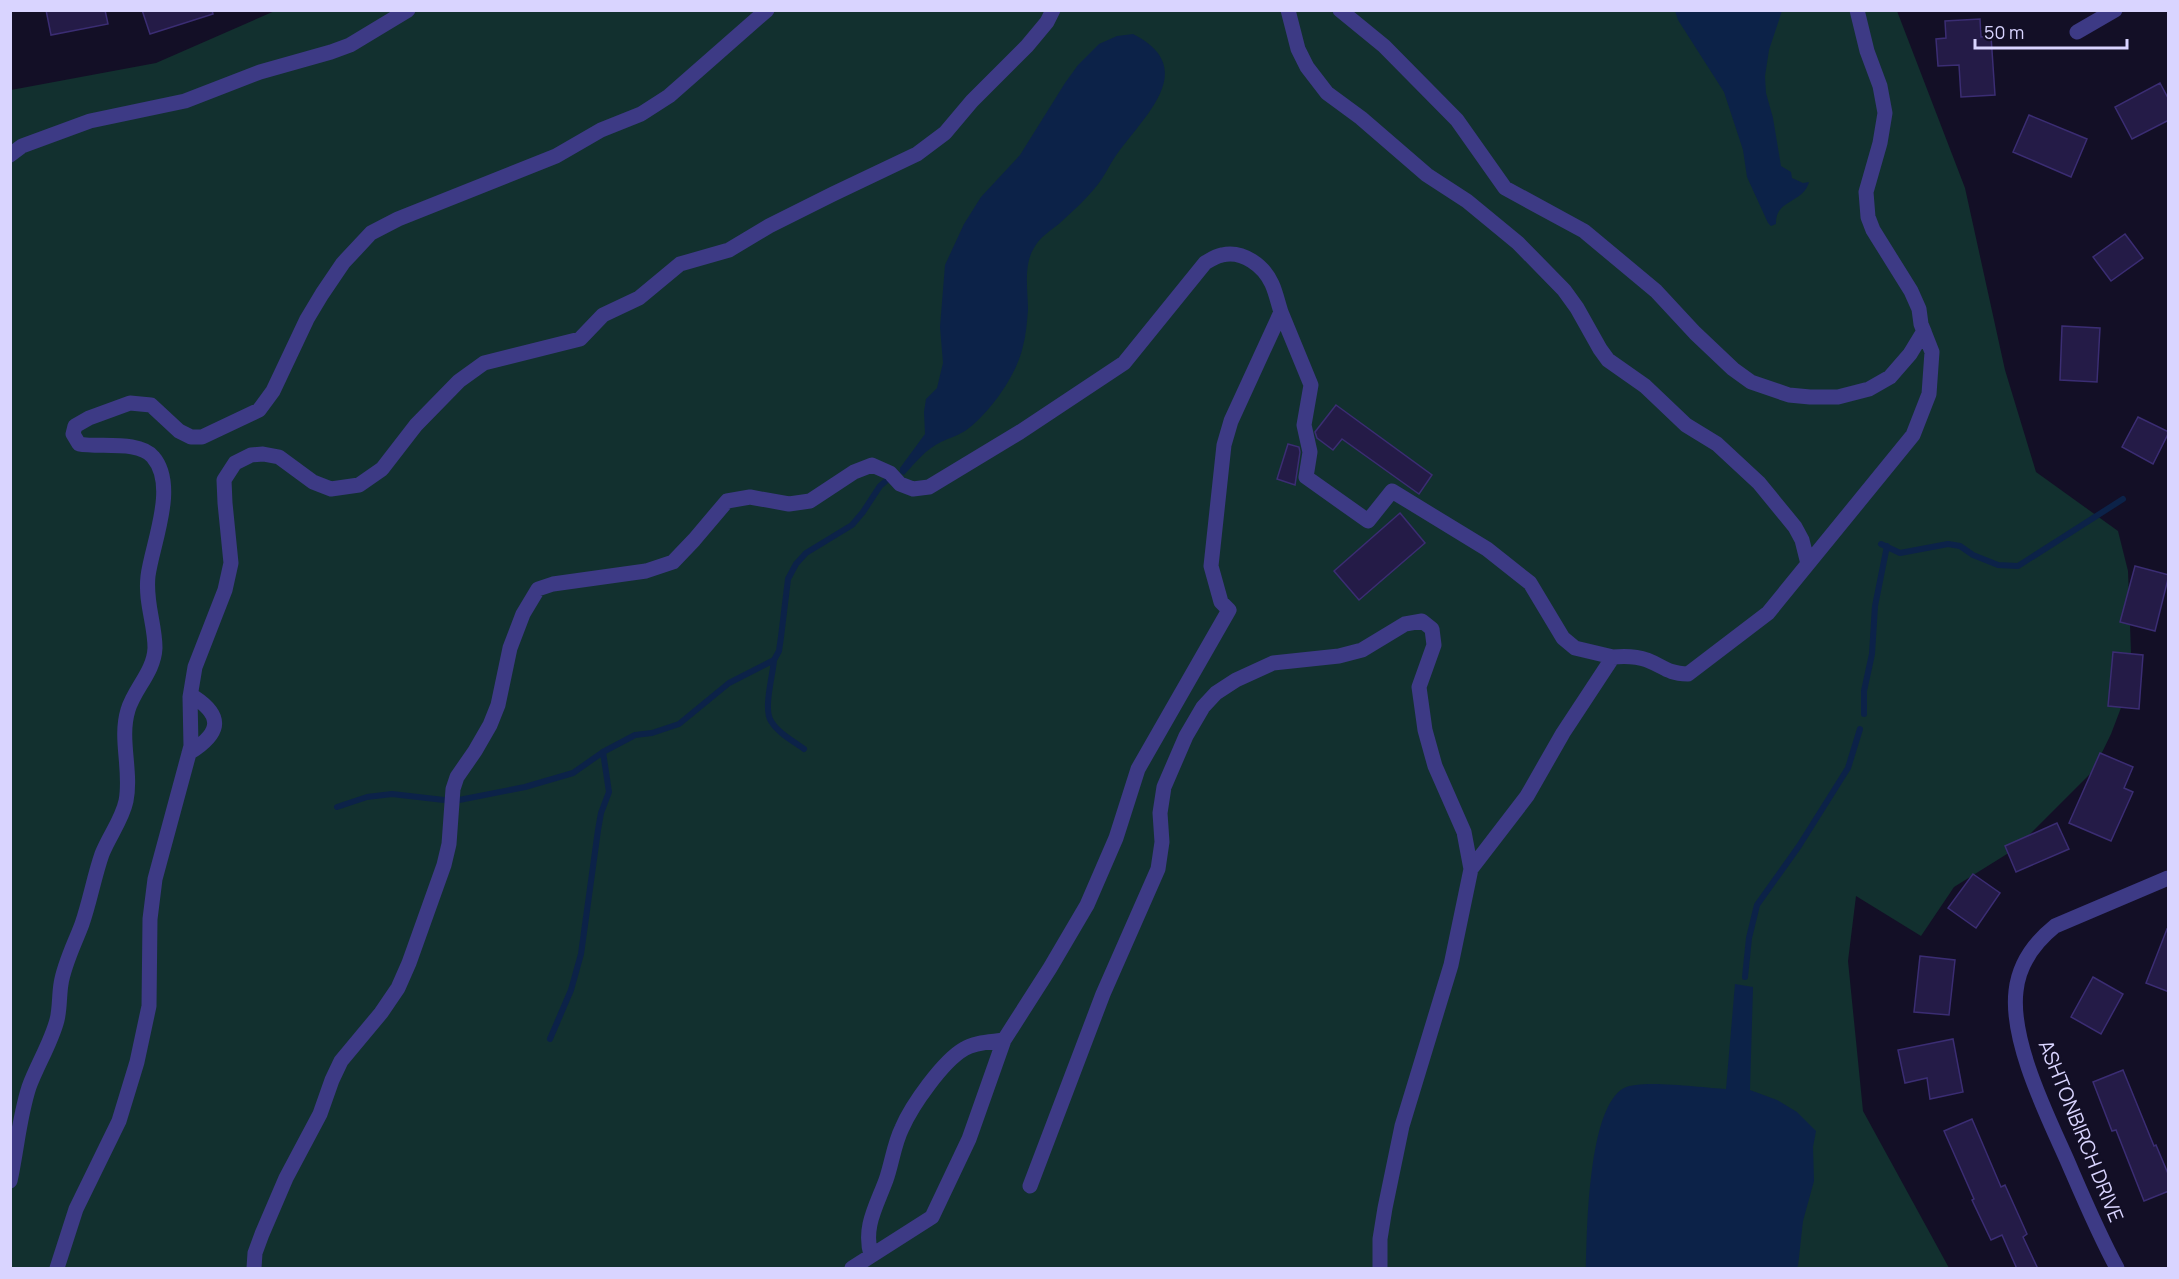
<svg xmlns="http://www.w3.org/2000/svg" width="2179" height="1279" font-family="Manrope,sans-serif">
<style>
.green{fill:#12302f}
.water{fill:#0c2248}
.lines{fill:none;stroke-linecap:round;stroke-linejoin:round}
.stream{stroke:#0c2248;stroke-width:6}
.building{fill:#241b47;stroke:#3b2d73;stroke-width:1.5}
.minor{stroke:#3d3a85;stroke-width:15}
.labels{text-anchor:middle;stroke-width:4.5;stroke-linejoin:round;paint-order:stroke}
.street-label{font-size:20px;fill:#d9d4ff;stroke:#130f26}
</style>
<rect width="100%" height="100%" fill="#130f26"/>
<path class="green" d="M277,10L1897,11L1965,188L2005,370L2036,472L2118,531L2128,571L2132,679L2111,734L2093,771L2015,849L1954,887L1921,936L1856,896L1848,961L1863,1111L1949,1268H11V90L156,63Z"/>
<path class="water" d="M1675,11H1782L1769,50L1765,76L1766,93L1773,118L1781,166L1791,172L1792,178L1803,183L1809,182C1803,204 1775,199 1776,224L1771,226L1768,223L1747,177L1743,150L1724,92L1678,20Z
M1133,34C1200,68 1145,115 1117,154C1109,165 1104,178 1095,188C1085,200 1072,212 1060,223C1050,231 1040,237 1034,248C1023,265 1028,291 1028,310C1027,322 1026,335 1023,346C1017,375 989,414 965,431C957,436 949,438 941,442C926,449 915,463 904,475L900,473V468L925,434L924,412L926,399L937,388L943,363L940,327L945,265L964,224L981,197L1020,155L1065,83L1078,65L1099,44L1117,36Z
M1735,984L1753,987L1750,1090L1777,1100L1797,1112L1816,1131L1813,1147L1814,1181L1803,1221L1798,1266L1796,1268H1586C1587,1230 1588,1107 1624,1088C1642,1079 1703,1088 1726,1089Z"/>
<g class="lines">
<path class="stream" d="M1881,544L1900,553L1948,544L1960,546L1973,555L1998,565L2018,566L2123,499
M774,660C773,675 763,709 771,721C778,733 793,741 804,749
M1864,714V691L1872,654L1875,606L1887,546
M459,800L525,787L573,773L603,752L635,735L652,733L679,724L729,683L774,660L779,651L781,637L788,579L796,564L806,553L852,525L863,512L880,486L887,480
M337,807L367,797L392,794L444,800
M1745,977L1749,938L1757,905L1799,846L1848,768L1860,729
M550,1039L571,990L581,954L598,830L601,813L609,792L603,752"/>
</g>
<path class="building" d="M46,10H105L108,24L51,35Z
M142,10H212L213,14L150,34Z
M1980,19L1981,37L1991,36L1995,95L1961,97L1959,65L1938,66L1936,39L1946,38L1945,21Z
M2160,83L2169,100V120L2132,139L2115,107Z
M2029,115L2087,139L2071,177L2013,152Z
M2125,234L2143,258L2111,281L2093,257Z
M2062,326L2100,328L2097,382L2060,380Z
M1336,405L1432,475L1419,494L1342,439L1333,450L1317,438L1315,432Z
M2138,417L2169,432L2153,464L2122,447Z
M1288,444L1299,447L1300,452L1295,485L1277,479Z
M1400,513L1425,543L1359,600L1334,571Z
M2135,566L2169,575L2155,631L2120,622Z
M2113,652L2143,655L2139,709L2108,706Z
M2100,753L2133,767L2124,788L2133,792L2111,841L2069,823Z
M2057,823L2069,849L2016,872L2005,846Z
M1973,874L2000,893L1976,928L1948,908Z
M2167,929L2169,930V992L2146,983Z
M1920,956L1955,960L1949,1015L1914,1012Z
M2093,977L2123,994L2101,1034L2071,1017Z
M1953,1039L1963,1092L1930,1099L1927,1078L1905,1083L1898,1050Z
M2123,1070L2154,1146L2156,1145L2169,1176V1191L2144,1201L2116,1130L2112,1131L2093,1082Z
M1972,1119L2001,1187L2005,1185L2027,1234L2023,1237L2038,1269H2017L2002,1235L1991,1240L1972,1200L1974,1199L1944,1131Z"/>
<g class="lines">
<path class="minor" d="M1288,10L1298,49L1307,67L1327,93L1361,118L1427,175L1467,201L1518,243L1564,290L1577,308L1600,349L1608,360L1645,386L1686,425L1717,444L1759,483L1795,527L1802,540L1808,564
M1340,10L1384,46L1457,120L1505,188L1584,231L1656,291L1695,333L1733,369L1751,382L1789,395L1810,397H1838L1869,389L1890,377L1910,354L1924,331
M2077,32L2115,10
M10,155L22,146L90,121L185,101L260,72L331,52L350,45L408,10
M1281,312L1311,385L1304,425L1310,452L1306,477L1368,521L1392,491L1487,549L1530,583L1563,638L1575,648L1613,657
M189,753C218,735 226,718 194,697H190
M10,1181C17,1149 19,1118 29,1087C37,1065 51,1043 57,1020C60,1008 59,996 61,984C64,964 75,943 82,924C90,901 94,877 102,854C109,836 122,820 126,801C132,771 119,739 128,710C134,689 154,672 155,648C155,624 145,602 148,576C152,544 178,486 153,457C139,440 99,448 79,444L73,434L75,426L89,418L130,403L151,405L179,431L191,437H202L259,410L273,391L307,319L322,294L343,263L371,233L398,219L556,156L601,130L641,114L669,96L767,10
M1030,1186L1103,994L1158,869L1162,842L1160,813L1164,787L1186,736L1203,707L1216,693L1236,680L1273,663L1339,656L1362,650L1405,624L1422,621L1432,629L1434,645L1419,687L1425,730L1435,766L1464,832L1471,869
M871,1255C863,1227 876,1207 886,1180C892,1163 894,1144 902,1128C912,1105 943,1061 964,1049C975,1042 991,1042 1004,1040
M57,1268L76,1209L119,1121L137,1062L149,1006L150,919L155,879L191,746L190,697L195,667L225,590L231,563L225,503L224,480L235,463L251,455L263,454L279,457L313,482L331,489L359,485L382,469L416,425L459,381L484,363L580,339L603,315L639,298L680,264L729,250L769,226L833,194L917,154L945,133L972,101L1027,46L1047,22L1053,10
M254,1268L255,1253L262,1234L286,1178L320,1114L332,1080L341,1061L381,1013L398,988L409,963L444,865L449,844L453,789L457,777L475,751L490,725L498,705L510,648L523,614L538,589L553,584L646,571L673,562L694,540L727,501L750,497L789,504L810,501L854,472L872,465L890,473L900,484L913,489L929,487L1020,432L1124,363L1205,263C1210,260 1216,256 1222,255C1243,250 1264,266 1272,284C1276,293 1278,303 1281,312L1231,421L1224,445L1211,566L1221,602L1229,610L1138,769L1116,838L1087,905L1050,968L1004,1040L969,1139L932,1217L852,1268
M1380,1268V1239L1385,1208L1402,1126L1451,965L1471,869L1527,796L1563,733L1613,657C1624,656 1636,656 1647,660C1665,667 1666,673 1688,674L1768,613L1913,435L1929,394L1932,352L1921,324L1919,309L1911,291L1873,230L1868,217L1866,192L1880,143L1885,113L1880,86L1867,51L1857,10
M2117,1268C2098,1233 2083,1197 2067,1160C2047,1115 2010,1041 2016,991C2019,963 2034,943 2055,926L2168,878"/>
</g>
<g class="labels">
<g class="street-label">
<text transform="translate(2081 1131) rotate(68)" y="7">ASHTONBIRCH DRIVE</text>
</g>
</g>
<rect width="2179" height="1279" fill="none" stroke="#d9d4ff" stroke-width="24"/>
<path d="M1975 39v9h152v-9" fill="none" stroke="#d9d4ff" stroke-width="3"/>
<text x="1984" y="39" font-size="18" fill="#d9d4ff" stroke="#130f26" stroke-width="4.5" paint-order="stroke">50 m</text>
</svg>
